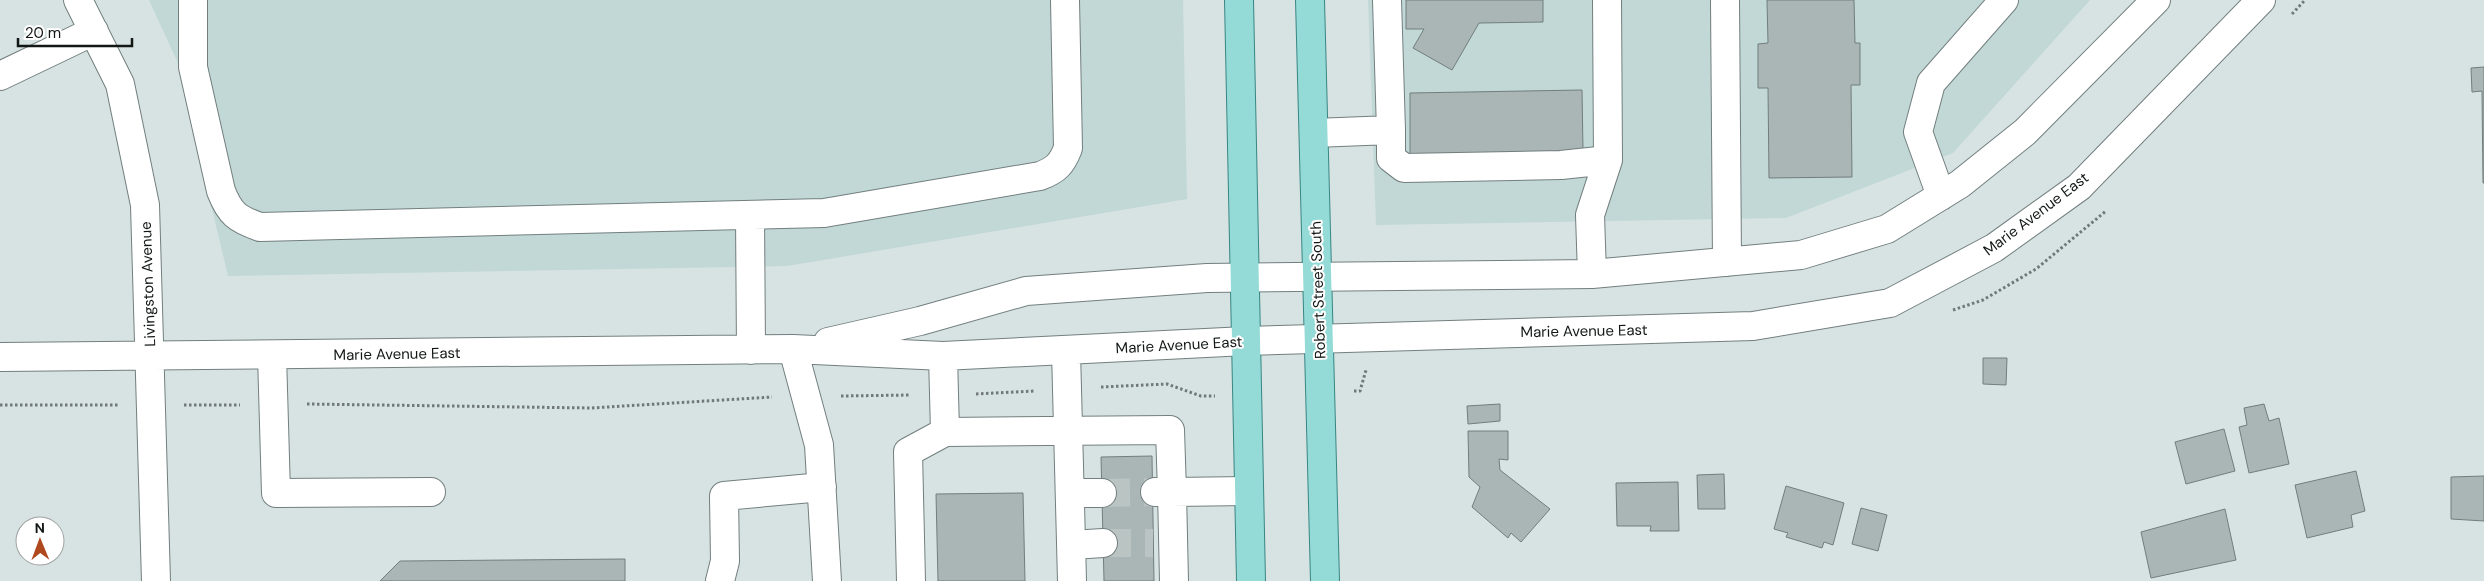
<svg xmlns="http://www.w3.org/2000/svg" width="2484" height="581" font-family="'DM Sans',sans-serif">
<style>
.built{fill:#c1d8d7}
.building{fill:#a9b6b5;stroke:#717e7d}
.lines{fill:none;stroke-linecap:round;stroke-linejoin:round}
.minor-tunnel{stroke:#b9c4c3;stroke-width:28;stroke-dasharray:28 14;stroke-linecap:butt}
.minor-casing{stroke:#727f7e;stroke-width:30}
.major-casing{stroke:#388683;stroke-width:30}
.path{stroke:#707978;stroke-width:3;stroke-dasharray:2.5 2.5;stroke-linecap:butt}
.minor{stroke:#fff;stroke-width:28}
.major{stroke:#94dad7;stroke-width:28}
.labels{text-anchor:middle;stroke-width:4;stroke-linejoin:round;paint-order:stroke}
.street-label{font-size:15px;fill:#121716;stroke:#fff}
</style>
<rect width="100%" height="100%" fill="#d6e3e2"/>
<path class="built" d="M149,0H1183L1187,199L787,266L228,276L177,61Z
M1368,0H2090L1953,153L1786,218L1376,225Z"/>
<path class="building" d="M1406,0H1543V22L1479,23L1452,70L1413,48L1424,29H1406Z
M1767,0H1854L1855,43H1860V85H1851L1852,177L1769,178L1768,88H1758V44L1768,43Z
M2484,67V183H2483L2482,91L2472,92L2471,68Z
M1582,90L1583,151L1410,154V93Z
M1983,358H2007L2006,385L1983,384Z
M1500,404V421L1468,424L1467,406Z
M2264,404L2269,421L2279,418L2289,464L2249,473L2239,427L2247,425L2244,408Z
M2224,429L2235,471L2186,484L2175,442Z
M1468,431H1508V460L1499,459L1500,470L1550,509L1521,542L1511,533L1508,538L1472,507L1480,487L1469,477Z
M1152,456L1154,581H1104L1101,457Z
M2356,471L2365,511L2351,515L2353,527L2307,538L2295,485Z
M1724,474L1725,509H1698L1697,475Z
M2484,476V521L2451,519V477Z
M1678,482L1679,531H1650L1651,526H1617L1616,483Z
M1786,486L1844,503L1833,545L1824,542L1822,548L1786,537L1788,533L1774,529Z
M1023,493L1025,581H938L936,494Z
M1861,508L1887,515L1878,551L1852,544Z
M2225,509L2236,560L2151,578L2141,532Z
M625,559V581H380L400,561Z"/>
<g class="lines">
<path class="minor-tunnel" d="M1102,493L1153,492
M1103,543H1153"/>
<g class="minor-casing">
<path id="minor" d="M78,0L120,84L145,205L156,581
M193,0V67L221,191C230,214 237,219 260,227L824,213L1040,176C1056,170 1062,164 1068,148L1065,0
M1387,0L1391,130
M1725,0L1727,262
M0,76L94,31
M1314,133L1391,130V158L1404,168L1561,165L1608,160
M1941,196L1918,132L1931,83L2004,0
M750,215L751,350
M1592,274L1590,215L1608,160L1607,0
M828,342L920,321L1026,291L1207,278L1592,274L1801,255L1887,229L1960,184L2025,132L2156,0
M793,349L819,445L827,581
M1066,351L1072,581
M272,355L276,493L431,492
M943,356L945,432L1170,430L1172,492L1249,491
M0,357L793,349L943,356L1246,341L1753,326L1890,303L1994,248L2079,187L2261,0
M1155,492H1172L1174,581
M1071,493H1102
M1072,545L1103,543
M720,581L725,561L724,496L822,487
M911,581L908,452L945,432"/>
</g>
<g class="major-casing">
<path id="major" d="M1239,0L1251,581
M1310,0L1325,581"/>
</g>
<path class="path" d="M2292,14L2305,0
M1953,310L1983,300L2036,269L2106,211
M1101,387L1167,384L1201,396H1215
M1354,391H1360L1366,370
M976,394L1035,391
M841,396L910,395
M307,404L591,408L772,397
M0,405H118
M184,405H240"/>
<use href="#minor" class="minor"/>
<use href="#major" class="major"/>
</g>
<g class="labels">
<g class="street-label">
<text transform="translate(2036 214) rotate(-37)" y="5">Marie Avenue East</text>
<text transform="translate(148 284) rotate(-92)" y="5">Livingston Avenue</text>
<text transform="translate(1318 290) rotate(-92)" y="5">Robert Street South</text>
<text transform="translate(1584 331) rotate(-1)" y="5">Marie Avenue East</text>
<text transform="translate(1179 345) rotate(-3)" y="5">Marie Avenue East</text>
<text transform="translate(397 354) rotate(-1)" y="5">Marie Avenue East</text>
</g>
</g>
<g transform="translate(40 541) rotate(359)"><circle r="24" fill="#ffffff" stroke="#a0a2a2"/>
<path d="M0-4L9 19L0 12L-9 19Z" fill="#af491d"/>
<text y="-8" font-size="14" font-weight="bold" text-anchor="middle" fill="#121716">N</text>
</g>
<path d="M18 38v8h114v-8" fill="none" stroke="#121716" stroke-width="2.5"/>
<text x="25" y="38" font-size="15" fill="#121716" stroke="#ffffff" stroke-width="4" paint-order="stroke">20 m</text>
</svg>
